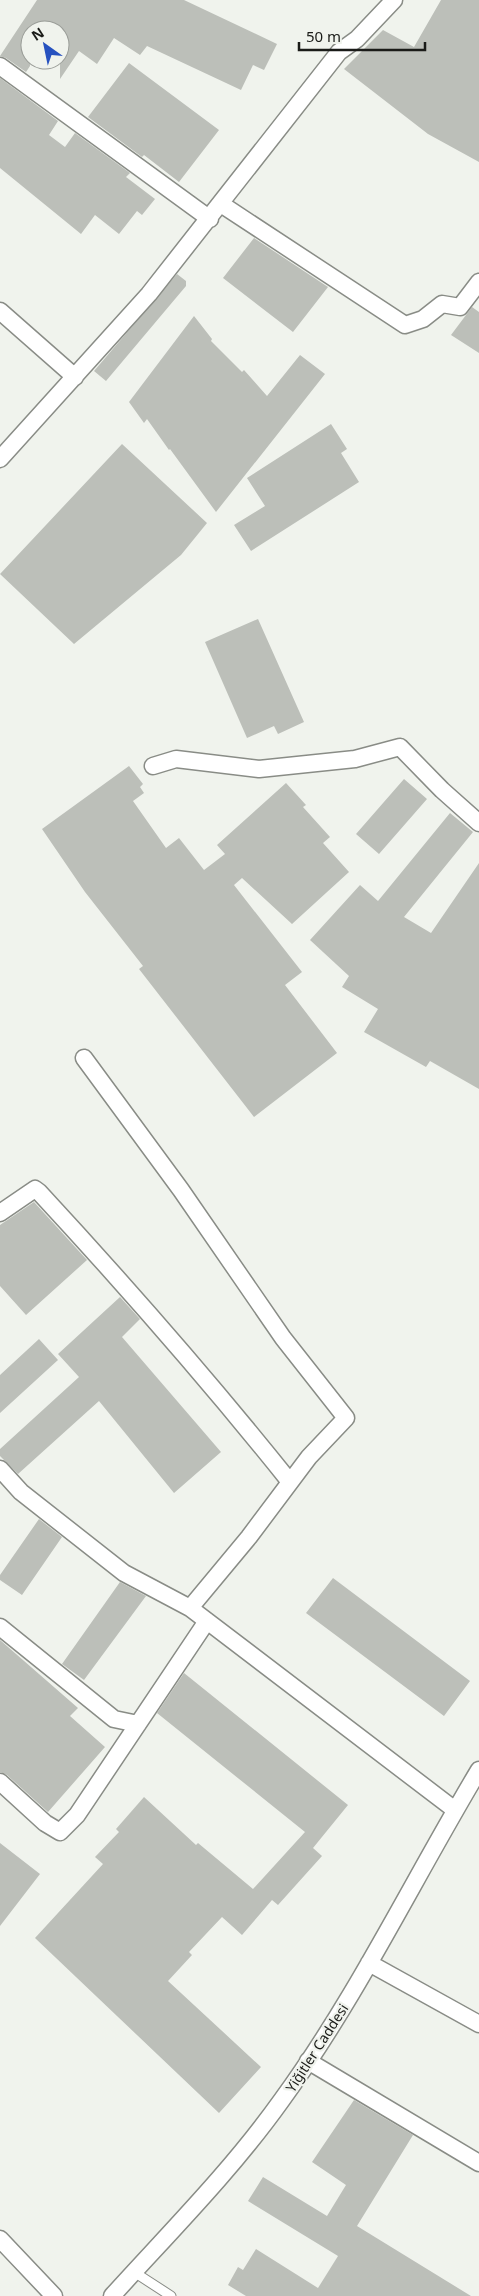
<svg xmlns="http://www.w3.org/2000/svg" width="479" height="2296" font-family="'Noto Sans',sans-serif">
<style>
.building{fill:#bcbfb9}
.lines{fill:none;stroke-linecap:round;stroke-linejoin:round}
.lane-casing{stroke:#898c86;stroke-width:11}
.street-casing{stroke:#898c86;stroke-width:19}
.lane{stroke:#fff;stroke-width:9}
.street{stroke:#fff;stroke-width:16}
.labels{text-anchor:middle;stroke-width:4.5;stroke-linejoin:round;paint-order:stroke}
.street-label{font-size:14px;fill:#1a1b18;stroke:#f0f3ed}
</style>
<rect width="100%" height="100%" fill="#f0f3ed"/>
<path class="building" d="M37,0H184L277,44L264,70L253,65L241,90L147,46L140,55L114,38L97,64L79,51L60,79V30H30V66L26,72L6,58L0,56Z
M441,0H479V162L428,134L344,69L383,30L414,47Z
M129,63L219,130L179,182L144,155L142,157L88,117Z
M0,78L58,121L49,135L65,147L75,133L130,173L126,177L155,199L142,215L137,211L119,234L95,215L81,234L0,168Z
M254,238L328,287L293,332L223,278Z
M177,274L186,281V286L106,381L94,371Z
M472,307L479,312V353L451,335Z
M194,316L212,339L211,341L242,372L244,370L267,396L300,355L325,374L216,512L170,449L169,450L147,419L144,423L129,402Z
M331,424L347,449L341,453L359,482L251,551L234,525L265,506L247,478Z
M122,444L207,523L181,555L74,644L0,574Z
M258,619L304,722L278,734L274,726L247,738L205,642Z
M129,766L143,784L140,787L144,793L133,801L166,848L179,838L204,870L225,854L217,845L286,783L306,805L303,807L330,837L323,843L349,872L292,924L242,878L234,885L302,972L285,985L337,1053L254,1117L139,969L143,966L85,892L42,829Z
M404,779L427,799L379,854L356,834Z
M450,813L473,832L404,917L431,933L479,863V1089L430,1061L426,1067L364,1032L378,1009L342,987L349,976L310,940L360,885L378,901Z
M34,1202L87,1260L26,1315L0,1286V1225Z
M120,1297L140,1319L122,1337L221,1452L174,1493L99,1401L18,1474L0,1456V1449L79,1377L58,1354Z
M39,1339L58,1360L0,1413V1375Z
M39,1519L62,1537L22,1595L0,1580V1575Z
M333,1578L470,1681L444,1716L306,1613Z
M120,1582L146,1596L84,1680L62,1664Z
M0,1640L78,1708L70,1716L105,1747L48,1812L7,1775L0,1772Z
M184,1673L348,1805L313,1848L322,1856L278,1905L272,1900L242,1935L222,1917L189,1952L192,1955L168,1981L261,2067L219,2113L35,1938L103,1864L95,1857L119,1832L116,1829L144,1797L196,1845L198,1843L253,1889L305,1832L157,1713Z
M0,1843L40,1874L0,1926Z
M354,2100L413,2135L357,2226L471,2296H246L228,2285L238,2267L243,2270L256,2249L318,2288L338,2256L248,2201L263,2177L327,2216L346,2185L312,2162Z"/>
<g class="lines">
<g class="lane-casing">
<path id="lane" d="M134,2272L171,2296"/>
</g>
<g class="street-casing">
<path id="street" d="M0,66L210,219
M221,204L405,325L423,319L442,304L460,307L479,282
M0,311L75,377
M0,459L149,294L339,52L357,39L394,0
M153,766L176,759L259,769L355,759L400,747L442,790L479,823
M84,1058L181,1190L283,1338L346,1418L309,1457L249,1537L190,1608
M0,1213L35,1189L39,1192C126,1286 210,1382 290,1482
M0,1469L21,1492L124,1573L190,1608L455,1810
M0,1627L114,1719L138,1724
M0,1782L45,1823L60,1832L77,1815L207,1621
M369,1963L479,2024
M308,2061L479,2163
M0,2239L54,2296
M112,2296C170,2232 231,2171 281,2101C357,1997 413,1880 479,1770"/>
</g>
<use href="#lane" class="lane"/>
<use href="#street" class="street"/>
</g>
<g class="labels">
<g class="street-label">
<text transform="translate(317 2048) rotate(-57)" y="5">Yiğitler Caddesi</text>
</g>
</g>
<g transform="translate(45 45) rotate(327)"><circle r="24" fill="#f0f3ed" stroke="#9a9d98"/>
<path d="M0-4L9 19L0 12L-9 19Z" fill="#2651bf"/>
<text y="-8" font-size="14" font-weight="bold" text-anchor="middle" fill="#1a1b18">N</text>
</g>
<path d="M299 42v8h126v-8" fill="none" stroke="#1a1b18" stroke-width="2.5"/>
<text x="306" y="42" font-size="15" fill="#1a1b18" stroke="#f0f3ed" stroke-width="4" paint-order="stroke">50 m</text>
</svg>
